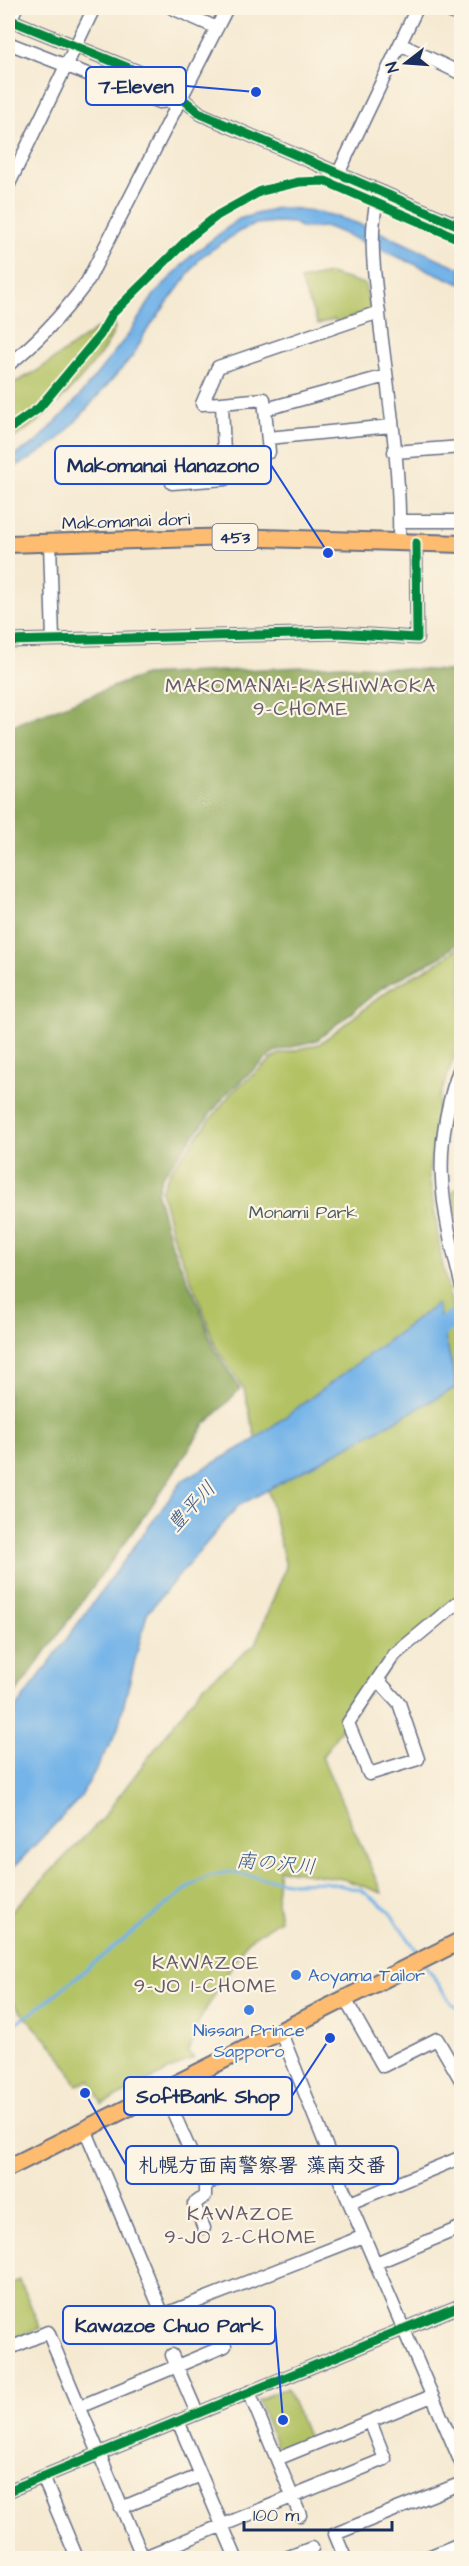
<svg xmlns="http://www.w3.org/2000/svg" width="469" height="2566" font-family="'Architects Daughter','Klee One',sans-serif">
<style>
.green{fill:#b3c264;stroke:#677861;stroke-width:1.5}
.forest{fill:#8ea85a;stroke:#546c5c;stroke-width:1.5}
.water{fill:#74b4e8;stroke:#4872a3;stroke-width:1.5}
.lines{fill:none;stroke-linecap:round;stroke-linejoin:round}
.stream{stroke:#74b4e8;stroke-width:3}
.river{stroke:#74b4e8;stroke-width:18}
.minor-casing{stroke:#677086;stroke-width:15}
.highway-casing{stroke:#677086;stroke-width:20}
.minor{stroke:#fff;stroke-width:12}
.highway{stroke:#fdbc70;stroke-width:16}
.cycleway-casing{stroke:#fcf5e5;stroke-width:13}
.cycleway{stroke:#00873e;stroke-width:9}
.shop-dot{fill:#3f7fe0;stroke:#fcf5e5;stroke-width:2}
.labels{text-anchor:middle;stroke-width:4.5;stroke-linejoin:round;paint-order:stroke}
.shield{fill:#fcf5e5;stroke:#5e6a86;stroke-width:1.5}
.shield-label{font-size:16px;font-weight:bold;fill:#1b2f5e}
.street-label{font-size:18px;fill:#1b2f5e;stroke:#fcf5e5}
.park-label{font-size:18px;fill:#495b60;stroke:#fcf5e5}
.shop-label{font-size:18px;fill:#366cbe;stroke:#fcf5e5;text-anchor:start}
.neighbourhood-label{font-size:20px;letter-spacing:1.5px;fill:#645b6b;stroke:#fcf5e5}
.water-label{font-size:20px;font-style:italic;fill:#365787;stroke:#fcf5e5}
.leader{fill:none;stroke:#1d4ed8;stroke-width:2}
.callout-dot{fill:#1d4ed8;stroke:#fcf5e5;stroke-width:2}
.callout{fill:#fcf5e5;stroke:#1d4ed8;stroke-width:2}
.callout-label{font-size:20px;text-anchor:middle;font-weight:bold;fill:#1b2f5e}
</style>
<rect width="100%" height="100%" fill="#fcf5e5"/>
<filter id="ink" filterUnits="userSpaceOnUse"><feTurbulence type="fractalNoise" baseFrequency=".0167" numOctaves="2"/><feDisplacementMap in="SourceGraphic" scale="12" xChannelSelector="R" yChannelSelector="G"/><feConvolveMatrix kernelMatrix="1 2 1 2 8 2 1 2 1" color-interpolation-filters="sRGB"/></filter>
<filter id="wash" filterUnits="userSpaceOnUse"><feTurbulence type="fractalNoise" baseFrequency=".008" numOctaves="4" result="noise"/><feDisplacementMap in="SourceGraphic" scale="24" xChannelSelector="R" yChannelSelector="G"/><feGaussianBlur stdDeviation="1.35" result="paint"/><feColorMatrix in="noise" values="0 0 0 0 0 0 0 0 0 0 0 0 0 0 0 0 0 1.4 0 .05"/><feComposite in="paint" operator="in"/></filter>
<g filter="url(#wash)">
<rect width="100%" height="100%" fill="#f5e9d1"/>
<path class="green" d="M329,274L365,284L371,311L337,322L334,319L318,324L300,280Z
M111,319L115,328C103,361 39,426 8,441V386L37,371Z
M461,944V1039L439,1099L429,1174L442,1262L461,1347V1595C406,1641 362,1697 322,1757L382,1893L343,1879L279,1869L276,1895L280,1920L247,1941L196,2026L199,2034L187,2052L194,2058L102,2104L90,2080L77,2085L58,2052L8,1998V1915L101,1820L202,1687L255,1644L286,1567L244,1389L215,1346L202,1307L173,1237L161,1191L170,1171L231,1093L277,1055L319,1044L390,989L444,959Z
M461,1186V1237L452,1192Z
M20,2280L40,2328L8,2342V2285Z
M287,2388L309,2441L279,2453L258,2400Z"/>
<path class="forest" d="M343,665L461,672V940L442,956L383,987L317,1040L274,1052L226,1094L162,1176L157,1193L170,1241L200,1308L213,1347L240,1389L204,1426L152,1505L8,1704V727L144,675Z"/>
<path class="water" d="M277,208C344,207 401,245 461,268V284L328,227L302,228L294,223L277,222L256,224L240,231L201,257L145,333L134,354L76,421L58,440L30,459L8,470V459L37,442L73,404L128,335L154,295L191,256L239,219Z
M437,1304L457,1387L238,1506L147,1613L117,1731L80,1798L8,1873V1719L183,1480L251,1442Z"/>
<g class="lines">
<path class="stream" d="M426,1965L451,2003L462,2011
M8,2028L33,2012L189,1887L208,1876L228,1872L293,1883L324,1882L361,1890L388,1910L420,1955"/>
<path class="river" d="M423,1340L462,1313"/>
</g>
</g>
<g filter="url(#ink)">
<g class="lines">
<g class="minor-casing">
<path id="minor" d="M172,8L217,28
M442,8L462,17
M8,19L161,81L201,114L462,227
M10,20L16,8
M8,43L159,102L181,100
M400,44L462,74
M338,174L417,8
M8,186L94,8
M379,191C367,235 375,278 380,323C388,394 401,469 399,541
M8,365C39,341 63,314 87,282L227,8
M222,403L264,399L269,452
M266,409L386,376
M268,438L391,426
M394,452L462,447
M172,483L225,479L222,403L202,404L218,367L379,312
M400,521H462
M50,543L53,640
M8,641L338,633L417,638L416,543
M462,1062C430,1147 440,1202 462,1287
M378,1680L399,1703L418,1759L369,1774L348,1723L394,1655L462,1599
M345,1999L383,2066L437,2039L462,2082
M281,2033L343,2188L462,2465
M164,2091L205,2185V2196L194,2204L204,2228
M85,2129L163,2315L364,2236
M205,2185L258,2161
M350,2203L462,2157
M376,2263L462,2227
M8,2349L48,2332L143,2558
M172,2355L197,2413
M249,2392L300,2515
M79,2407L225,2346
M178,2421L236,2558
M277,2459L432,2396
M43,2477L77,2558
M8,2491L462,2305
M121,2508L201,2475
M142,2558L385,2459L370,2421
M286,2558L312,2548
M345,2558L335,2534L462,2483
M426,2558L462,2543"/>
</g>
<g class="highway-casing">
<path id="highway" d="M8,544L232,537L462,544
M8,2168L462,1940"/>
</g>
<use href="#minor" class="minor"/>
<use href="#highway" class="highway"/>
<g class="cycleway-casing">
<path id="cycleway" d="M8,19L161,81L201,114L462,227
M8,430L39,408L100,335L112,314L190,237L218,215L261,191L299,182L325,181L462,240
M8,641L338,633L417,638L416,543
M8,2491L462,2305"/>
</g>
<use href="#cycleway" class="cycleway"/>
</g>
</g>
<g class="shop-dot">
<circle cx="296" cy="1975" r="6"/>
<circle cx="249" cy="2010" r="6"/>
</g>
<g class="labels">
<rect class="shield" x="212.5" y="524" width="45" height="26" rx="4.5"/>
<g class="shield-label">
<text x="235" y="543">453</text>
</g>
<g class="street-label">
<text transform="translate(126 521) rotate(-2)" y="6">Makomanai dori</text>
</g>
<g class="park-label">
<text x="303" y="1218">Monami Park</text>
</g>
<g class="shop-label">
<text x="308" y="1981">Aoyama Tailor</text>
<text x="249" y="2036" text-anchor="middle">Nissan Prince<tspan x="249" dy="21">Sapporo</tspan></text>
</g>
<g class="neighbourhood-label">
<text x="301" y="692">MAKOMANAI-KASHIWAOKA<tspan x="301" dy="23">9-CHOME</tspan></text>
<text x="206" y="1969">KAWAZOE<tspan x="206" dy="23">9-JO 1-CHOME</tspan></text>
<text x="241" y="2220">KAWAZOE<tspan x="241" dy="23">9-JO 2-CHOME</tspan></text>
</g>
<g class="water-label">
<text transform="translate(191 1506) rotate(-47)" y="7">豊平川</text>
<text transform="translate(276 1863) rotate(5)" y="7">南の沢川</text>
</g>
</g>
<path class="leader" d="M256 92L186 86M328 553L271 465M330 2038L292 2096M85 2093L126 2165M283 2420L275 2325"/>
<g class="callout-dot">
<circle cx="256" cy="92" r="6"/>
<circle cx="328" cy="553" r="6"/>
<circle cx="330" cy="2038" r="6"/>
<circle cx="85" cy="2093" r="6"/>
<circle cx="283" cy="2420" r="6"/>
</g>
<g class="callout">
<rect x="86" y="67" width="100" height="38" rx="6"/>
<rect x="55" y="446" width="216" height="38" rx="6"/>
<rect x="124" y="2077" width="168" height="38" rx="6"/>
<rect x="126" y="2146" width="272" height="38" rx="6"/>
<rect x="63" y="2306" width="212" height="38" rx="6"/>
</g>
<g class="callout-label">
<text x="136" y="93">7-Eleven</text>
<text x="163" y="472">Makomanai Hanazono</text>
<text x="208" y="2103">SoftBank Shop</text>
<text x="262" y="2172">札幌方面南警察署 藻南交番</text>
<text x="169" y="2332">Kawazoe Chuo Park</text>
</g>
<rect width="469" height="2566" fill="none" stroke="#fcf5e5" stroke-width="30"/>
<g transform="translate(406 63) rotate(253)" stroke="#fcf5e5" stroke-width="4.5" paint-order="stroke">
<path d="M0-4.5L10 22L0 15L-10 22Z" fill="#1b2f5e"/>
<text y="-9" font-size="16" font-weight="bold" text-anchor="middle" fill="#1b2f5e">N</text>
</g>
<path d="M244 2521v9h148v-9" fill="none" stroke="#1b2f5e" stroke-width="3"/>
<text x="253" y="2521" font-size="18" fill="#1b2f5e" stroke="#fcf5e5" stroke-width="4.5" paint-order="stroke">100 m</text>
</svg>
